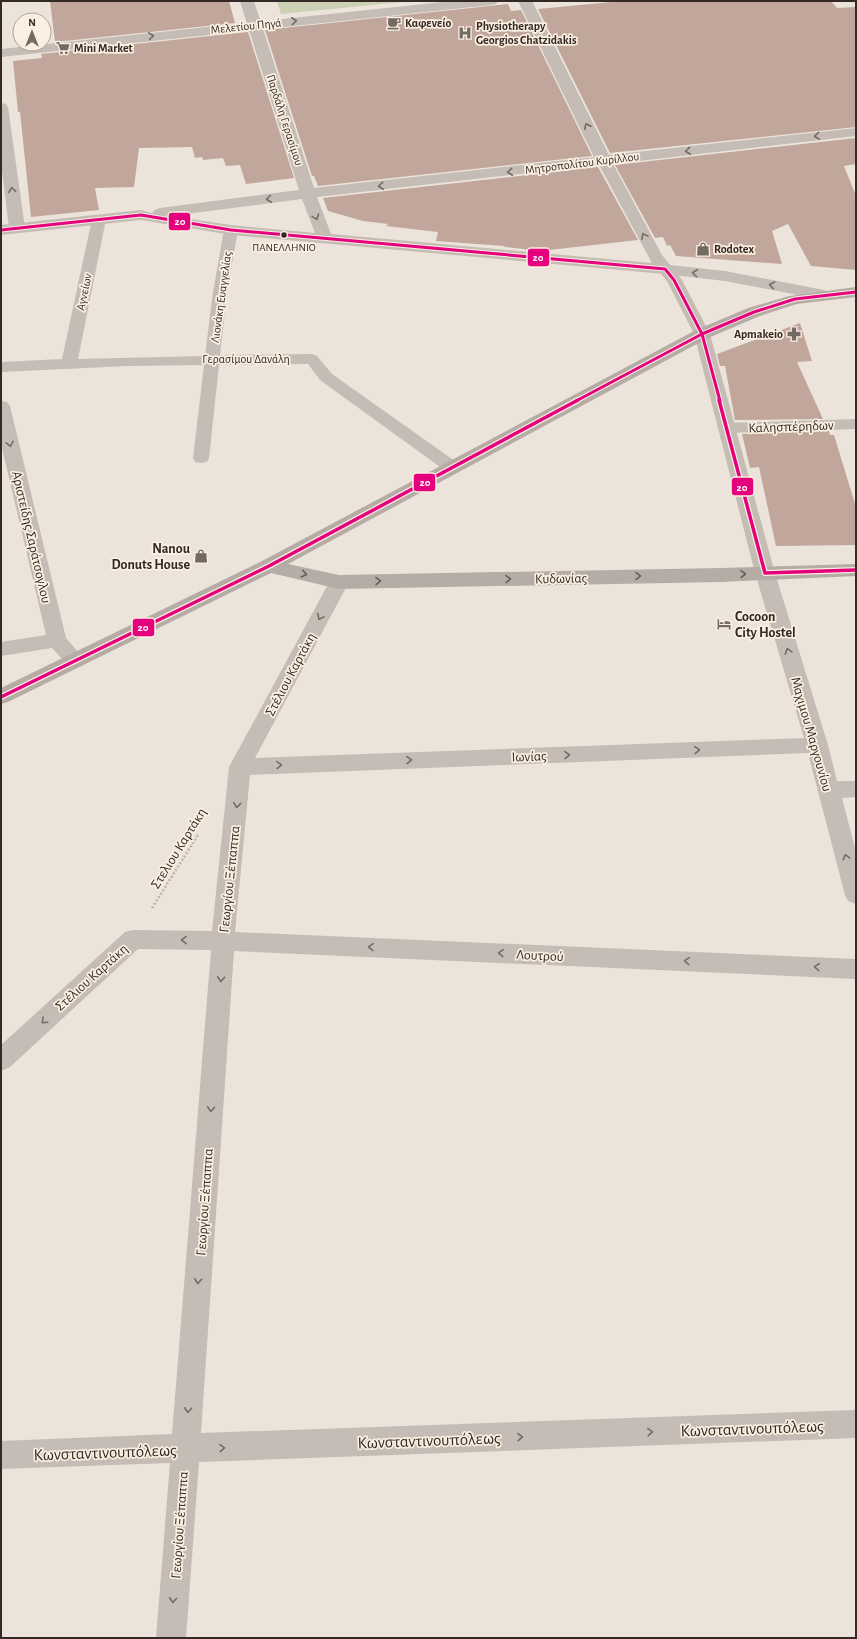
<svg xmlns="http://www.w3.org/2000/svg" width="857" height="1639" font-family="'Alegreya Sans',sans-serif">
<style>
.green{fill:#ccd1b3}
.building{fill:#c1a79b}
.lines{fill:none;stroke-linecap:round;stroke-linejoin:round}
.path{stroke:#bdb4ad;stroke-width:2.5;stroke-dasharray:2 2;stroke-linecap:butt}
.service{fill:#c4bcb5;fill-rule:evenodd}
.minor{fill:#c4bcb5;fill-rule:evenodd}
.tertiary{fill:#c4bcb5;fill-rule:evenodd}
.secondary{fill:#b5aca5;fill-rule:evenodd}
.bus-1-far1-casing{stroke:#faefe0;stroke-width:5}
.bus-1-casing{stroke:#faefe0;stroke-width:6}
.bus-1-far1{stroke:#e5007d;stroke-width:3}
.bus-1{stroke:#e5007d;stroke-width:3.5}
.oneway{stroke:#756b65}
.oneway2{stroke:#685d58}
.bus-dot{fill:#342924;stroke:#faefe0;stroke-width:1.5}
.labels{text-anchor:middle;stroke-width:3.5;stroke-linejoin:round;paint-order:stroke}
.far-bus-label{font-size:11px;fill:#342924;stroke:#faefe0}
.far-poi-label{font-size:12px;font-weight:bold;fill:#342924;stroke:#faefe0;text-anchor:start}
.far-street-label{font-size:12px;fill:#342924;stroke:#faefe0}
.street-label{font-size:14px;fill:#342924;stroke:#faefe0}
.poi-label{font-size:14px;font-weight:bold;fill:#342924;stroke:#faefe0;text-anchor:end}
.near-street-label{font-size:17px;fill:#342924;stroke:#faefe0}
.line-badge{stroke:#faefe0;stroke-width:1.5}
.badge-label{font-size:11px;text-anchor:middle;font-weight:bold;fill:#fff}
</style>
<rect width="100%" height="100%" fill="#ece4db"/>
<path class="green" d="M277,1H413L281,14Z"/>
<path class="building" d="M50,1H229L235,23L55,42Z
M622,1H831L837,8L856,7V127L610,153L538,9Z
M508,4L511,11L521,10L592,156L318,186L314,176H312L265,30Z
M248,32L294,178L246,184L240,165L226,166L223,158L203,160L202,157L195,158L192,147L139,148L134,187L95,188L99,210L31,217L20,112H18L13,61L42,58L41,54Z
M856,138V164L844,166L856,196V270L811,266L788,224L772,231L782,264L676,256L670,245L667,246L663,237L655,238L615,165Z
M598,167L638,240L540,251L505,247L504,246L436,241L438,232L386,226L388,224L363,221L328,211L323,198Z
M800,323L812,361L797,362L823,419L735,420L725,366H720L717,354Z
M829,431L830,435H834L856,507V545L776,546L759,467L750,468L742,434Z"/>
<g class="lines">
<path class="path" d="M152,908L198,835"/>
<path class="service" d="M99,215L104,216L106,219L78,359L205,356L213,292L224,230L226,227L231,226L236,227L238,230L227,292L220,355L312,354L317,356L332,374L459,464L461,468L459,472L453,473L447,472L320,380L308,364L219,365L209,458L207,462L201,463L195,462L193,458L204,365L128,366L1,372V362L62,359L92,219L94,216Z
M856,419V429L726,433L720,432L718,428L720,424L726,423Z"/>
<path class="minor" d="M452,1H498L496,4L491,5L1,57V49Z
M1,103L6,104L8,107L25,228L23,231L17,233L11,231L9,228L1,163Z
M665,264L671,266L682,280L710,334L775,573L828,745L837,781H856V797L842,798L856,852V904L848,901L845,895L808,753L250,775L235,932L856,959V979L234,951L201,1433L856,1410V1438L199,1462L186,1638H156L170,1463L1,1469V1441L172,1434L211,950L138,949L10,1067L1,1071V1045L125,932L133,930L212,931L229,767L332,577L339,575L346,577L349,582L255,758L804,738L755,573L694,334L667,281L657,269L659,266Z
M1,401L7,402L10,406L66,638L86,661L83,666C68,670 62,658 52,648L1,656V642L46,635L1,444Z"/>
<path class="tertiary" d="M240,1H254L314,188L594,157L518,1H532L609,155L856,128V136L613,164L662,255L670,265L725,271L824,290L830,292L832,295L830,298L824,300L725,281L665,274L231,235L141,220L1,235V225L141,210L152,213L155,210L160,208L299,190ZM599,165L652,263L331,234L317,197ZM302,199L315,233L231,225L170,216Z"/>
<path class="secondary" d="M856,287V297L797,304L760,316L708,338L288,564L339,575L721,568L856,564V576L721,582L339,589L271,573L8,702L1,704V688L262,561L696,330L748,308L789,296Z"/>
<g class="bus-1-far1-casing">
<path id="bus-1-far1" d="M1,230L141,215L231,230L665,269L674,280L702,334L720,401
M576,401L702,334L754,312L795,299L856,292"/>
</g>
<g class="bus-1-casing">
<path id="bus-1" d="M719,400L765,573L856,570
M1,697L269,566L578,400"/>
</g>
<use href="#bus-1-far1" class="bus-1-far1"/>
<use href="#bus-1" class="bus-1"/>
</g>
<defs><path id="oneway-chevron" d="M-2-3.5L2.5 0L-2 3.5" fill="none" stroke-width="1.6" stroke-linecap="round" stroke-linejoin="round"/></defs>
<g class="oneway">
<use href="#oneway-chevron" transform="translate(294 21) rotate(-6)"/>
<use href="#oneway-chevron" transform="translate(151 36) rotate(-6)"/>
<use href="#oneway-chevron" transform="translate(587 126) rotate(-116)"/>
<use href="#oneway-chevron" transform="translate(817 136) rotate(174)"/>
<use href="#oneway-chevron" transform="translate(688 151) rotate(174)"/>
<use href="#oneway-chevron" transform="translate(510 172) rotate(174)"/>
<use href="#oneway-chevron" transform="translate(381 186) rotate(174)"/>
<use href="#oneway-chevron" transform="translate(12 190) rotate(-98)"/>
<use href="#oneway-chevron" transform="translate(269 199) rotate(173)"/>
<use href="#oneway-chevron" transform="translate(316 217) rotate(70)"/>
<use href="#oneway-chevron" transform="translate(644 236) rotate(-118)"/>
<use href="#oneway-chevron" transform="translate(695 273) rotate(-173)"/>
<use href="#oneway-chevron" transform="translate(772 285) rotate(-169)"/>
<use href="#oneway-chevron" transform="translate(10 444) rotate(77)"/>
<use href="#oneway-chevron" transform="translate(320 617) rotate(118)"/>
<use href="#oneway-chevron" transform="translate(788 651) rotate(-107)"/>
<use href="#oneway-chevron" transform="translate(697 750) rotate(-2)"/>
<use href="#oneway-chevron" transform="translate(567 755) rotate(-2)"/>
<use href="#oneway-chevron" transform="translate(409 760) rotate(-2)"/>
<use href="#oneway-chevron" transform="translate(279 765) rotate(-2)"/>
<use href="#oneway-chevron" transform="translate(237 805) rotate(96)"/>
<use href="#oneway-chevron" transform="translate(846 857) rotate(-105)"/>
<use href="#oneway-chevron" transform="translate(184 940) rotate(-179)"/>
<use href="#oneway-chevron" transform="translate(371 947) rotate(-177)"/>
<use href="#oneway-chevron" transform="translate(501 953) rotate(-177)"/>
<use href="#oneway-chevron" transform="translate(687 961) rotate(-177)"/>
<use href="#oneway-chevron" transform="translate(817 967) rotate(-177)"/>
<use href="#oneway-chevron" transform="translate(221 979) rotate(94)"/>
<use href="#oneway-chevron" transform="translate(44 1021) rotate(138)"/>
<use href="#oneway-chevron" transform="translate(211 1109) rotate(94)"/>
<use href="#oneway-chevron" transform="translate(198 1281) rotate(94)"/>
<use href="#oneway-chevron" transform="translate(188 1410) rotate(94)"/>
<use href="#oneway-chevron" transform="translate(650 1432) rotate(-2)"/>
<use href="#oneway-chevron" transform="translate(520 1437) rotate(-2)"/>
<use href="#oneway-chevron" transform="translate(222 1448) rotate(-2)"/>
<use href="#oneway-chevron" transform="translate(173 1600) rotate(94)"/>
</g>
<g class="oneway2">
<use href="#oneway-chevron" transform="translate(304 574) rotate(13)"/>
<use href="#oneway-chevron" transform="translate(743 574) rotate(-2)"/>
<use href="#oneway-chevron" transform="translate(638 576) rotate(-1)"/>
<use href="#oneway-chevron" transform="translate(508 579) rotate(-1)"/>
<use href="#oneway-chevron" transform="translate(378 581) rotate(-1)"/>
</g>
<defs>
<g id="cafe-bare" transform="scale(1.08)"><path d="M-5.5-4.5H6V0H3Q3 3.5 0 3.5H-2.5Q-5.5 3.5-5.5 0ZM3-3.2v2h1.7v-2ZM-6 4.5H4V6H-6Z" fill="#746a64" stroke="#faefe0" stroke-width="2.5" paint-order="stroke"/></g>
<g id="hospital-bare" transform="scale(1.08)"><path d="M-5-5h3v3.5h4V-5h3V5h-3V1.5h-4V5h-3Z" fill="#746a64" stroke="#faefe0" stroke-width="2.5" paint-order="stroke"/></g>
<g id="supermarket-bare" transform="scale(1.08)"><path d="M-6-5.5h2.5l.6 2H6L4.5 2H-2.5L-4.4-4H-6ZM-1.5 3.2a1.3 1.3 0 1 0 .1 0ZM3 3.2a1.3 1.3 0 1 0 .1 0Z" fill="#746a64" stroke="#faefe0" stroke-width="2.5" paint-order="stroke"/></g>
<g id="shop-bare" transform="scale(1.08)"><path d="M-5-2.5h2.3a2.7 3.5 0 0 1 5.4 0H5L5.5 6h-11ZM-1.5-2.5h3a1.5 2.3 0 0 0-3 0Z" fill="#746a64" stroke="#faefe0" stroke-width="2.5" paint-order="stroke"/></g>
<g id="pharmacy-bare" transform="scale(1.08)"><path d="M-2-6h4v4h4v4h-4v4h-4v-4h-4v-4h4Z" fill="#746a64" stroke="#faefe0" stroke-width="2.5" paint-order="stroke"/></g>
<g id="hotel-bare" transform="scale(1.08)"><path d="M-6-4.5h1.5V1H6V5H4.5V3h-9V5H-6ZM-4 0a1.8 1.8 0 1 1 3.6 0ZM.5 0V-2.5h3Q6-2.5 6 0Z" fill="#746a64" stroke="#faefe0" stroke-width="2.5" paint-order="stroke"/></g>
</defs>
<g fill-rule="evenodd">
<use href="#cafe-bare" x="394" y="23"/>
<use href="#hospital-bare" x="465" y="33"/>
<use href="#supermarket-bare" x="63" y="48"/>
<use href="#shop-bare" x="703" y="249"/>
<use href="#pharmacy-bare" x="794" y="334"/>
<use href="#shop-bare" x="201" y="556"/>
<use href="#hotel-bare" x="724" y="624"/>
</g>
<circle class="bus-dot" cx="284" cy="235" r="3.5"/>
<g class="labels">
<g class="far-bus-label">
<text x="284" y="251">ΠΑΝΕΛΛΗΝΙΟ</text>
</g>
<g class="far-poi-label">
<text x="405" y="27">Καφενείο</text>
<text x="476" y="30">Physiotherapy<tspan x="476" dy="14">Georgios Chatzidakis</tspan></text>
<text x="74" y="52">Mini Market</text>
<text x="714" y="253">Rodotex</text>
<text x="783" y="338" text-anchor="end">Apmakeio</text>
</g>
<g class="far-street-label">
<text transform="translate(246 26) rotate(-6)" y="4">Μελετίου Πηγά</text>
<text transform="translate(285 120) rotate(72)" y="4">Παρδάλη Γερασίμου</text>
<text transform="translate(582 163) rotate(-7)" y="4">Μητροπολίτου Κυρίλλου</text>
<text transform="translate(84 292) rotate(-78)" y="4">Αγνείων</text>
<text transform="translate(221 297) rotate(-82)" y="4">Λιονάκη Ευαγγελίας</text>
<text x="246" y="363">Γερασίμου Δανάλη</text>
</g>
<g class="street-label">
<text transform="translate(791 426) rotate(-2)" y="5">Καλησπέρηδων</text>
<text transform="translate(32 537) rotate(77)" y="5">Αριστείδης Σαράτσογλου</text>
<text transform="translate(561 578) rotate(-1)" y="5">Κυδωνίας</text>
<text transform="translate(290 674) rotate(-62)" y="5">Στέλιου Καρτάκη</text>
<text transform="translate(812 734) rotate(74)" y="5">Μαχιμου Mαργουνίου</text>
<text transform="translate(529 756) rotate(-2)" y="5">Ιωνίας</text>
<text transform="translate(178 848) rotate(-58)" y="5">Στελιου Καρτάκη</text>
<text transform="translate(229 879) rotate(-84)" y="5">Γεωργίου Ξέπαππα</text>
<text transform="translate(540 955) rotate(3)" y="5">Λουτρού</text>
<text transform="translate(91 977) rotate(-42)" y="5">Στέλιου Καρτάκη</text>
<text transform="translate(204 1202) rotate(-86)" y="5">Γεωργίου Ξέπαππα</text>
<text transform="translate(179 1525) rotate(-86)" y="5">Γεωργίου Ξέπαππα</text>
</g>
<g class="poi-label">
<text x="190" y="553">Nanou<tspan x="190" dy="16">Donuts House</tspan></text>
<text x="735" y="621" text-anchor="start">Cocoon<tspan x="735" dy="16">City Hostel</tspan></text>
</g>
<g class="near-street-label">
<text transform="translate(752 1428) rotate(-2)" y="6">Κωνσταντινουπόλεως</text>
<text transform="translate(429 1440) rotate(-2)" y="6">Κωνσταντινουπόλεως</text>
<text transform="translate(105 1452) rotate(-2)" y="6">Κωνσταντινουπόλεως</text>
</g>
</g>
<g class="line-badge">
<rect x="168" y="212" width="23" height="19" rx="4" fill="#e5007d"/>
<rect x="527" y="248" width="23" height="19" rx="4" fill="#e5007d"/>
<rect x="413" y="473" width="23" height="19" rx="4" fill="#e5007d"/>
<rect x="731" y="477" width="23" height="19" rx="4" fill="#e5007d"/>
<rect x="132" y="618" width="23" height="19" rx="4" fill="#e5007d"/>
</g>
<g class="badge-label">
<text x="180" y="225">20</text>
<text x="538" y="261">20</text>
<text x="425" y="486">20</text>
<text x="742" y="491">20</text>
<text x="143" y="631">20</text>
</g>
<rect width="857" height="1639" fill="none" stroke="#342924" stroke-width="4"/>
<g transform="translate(32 32)"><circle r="19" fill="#faefe0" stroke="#aba095"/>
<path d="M0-3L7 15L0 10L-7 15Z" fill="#746a64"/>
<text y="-6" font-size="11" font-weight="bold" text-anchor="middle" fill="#342924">N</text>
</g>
</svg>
